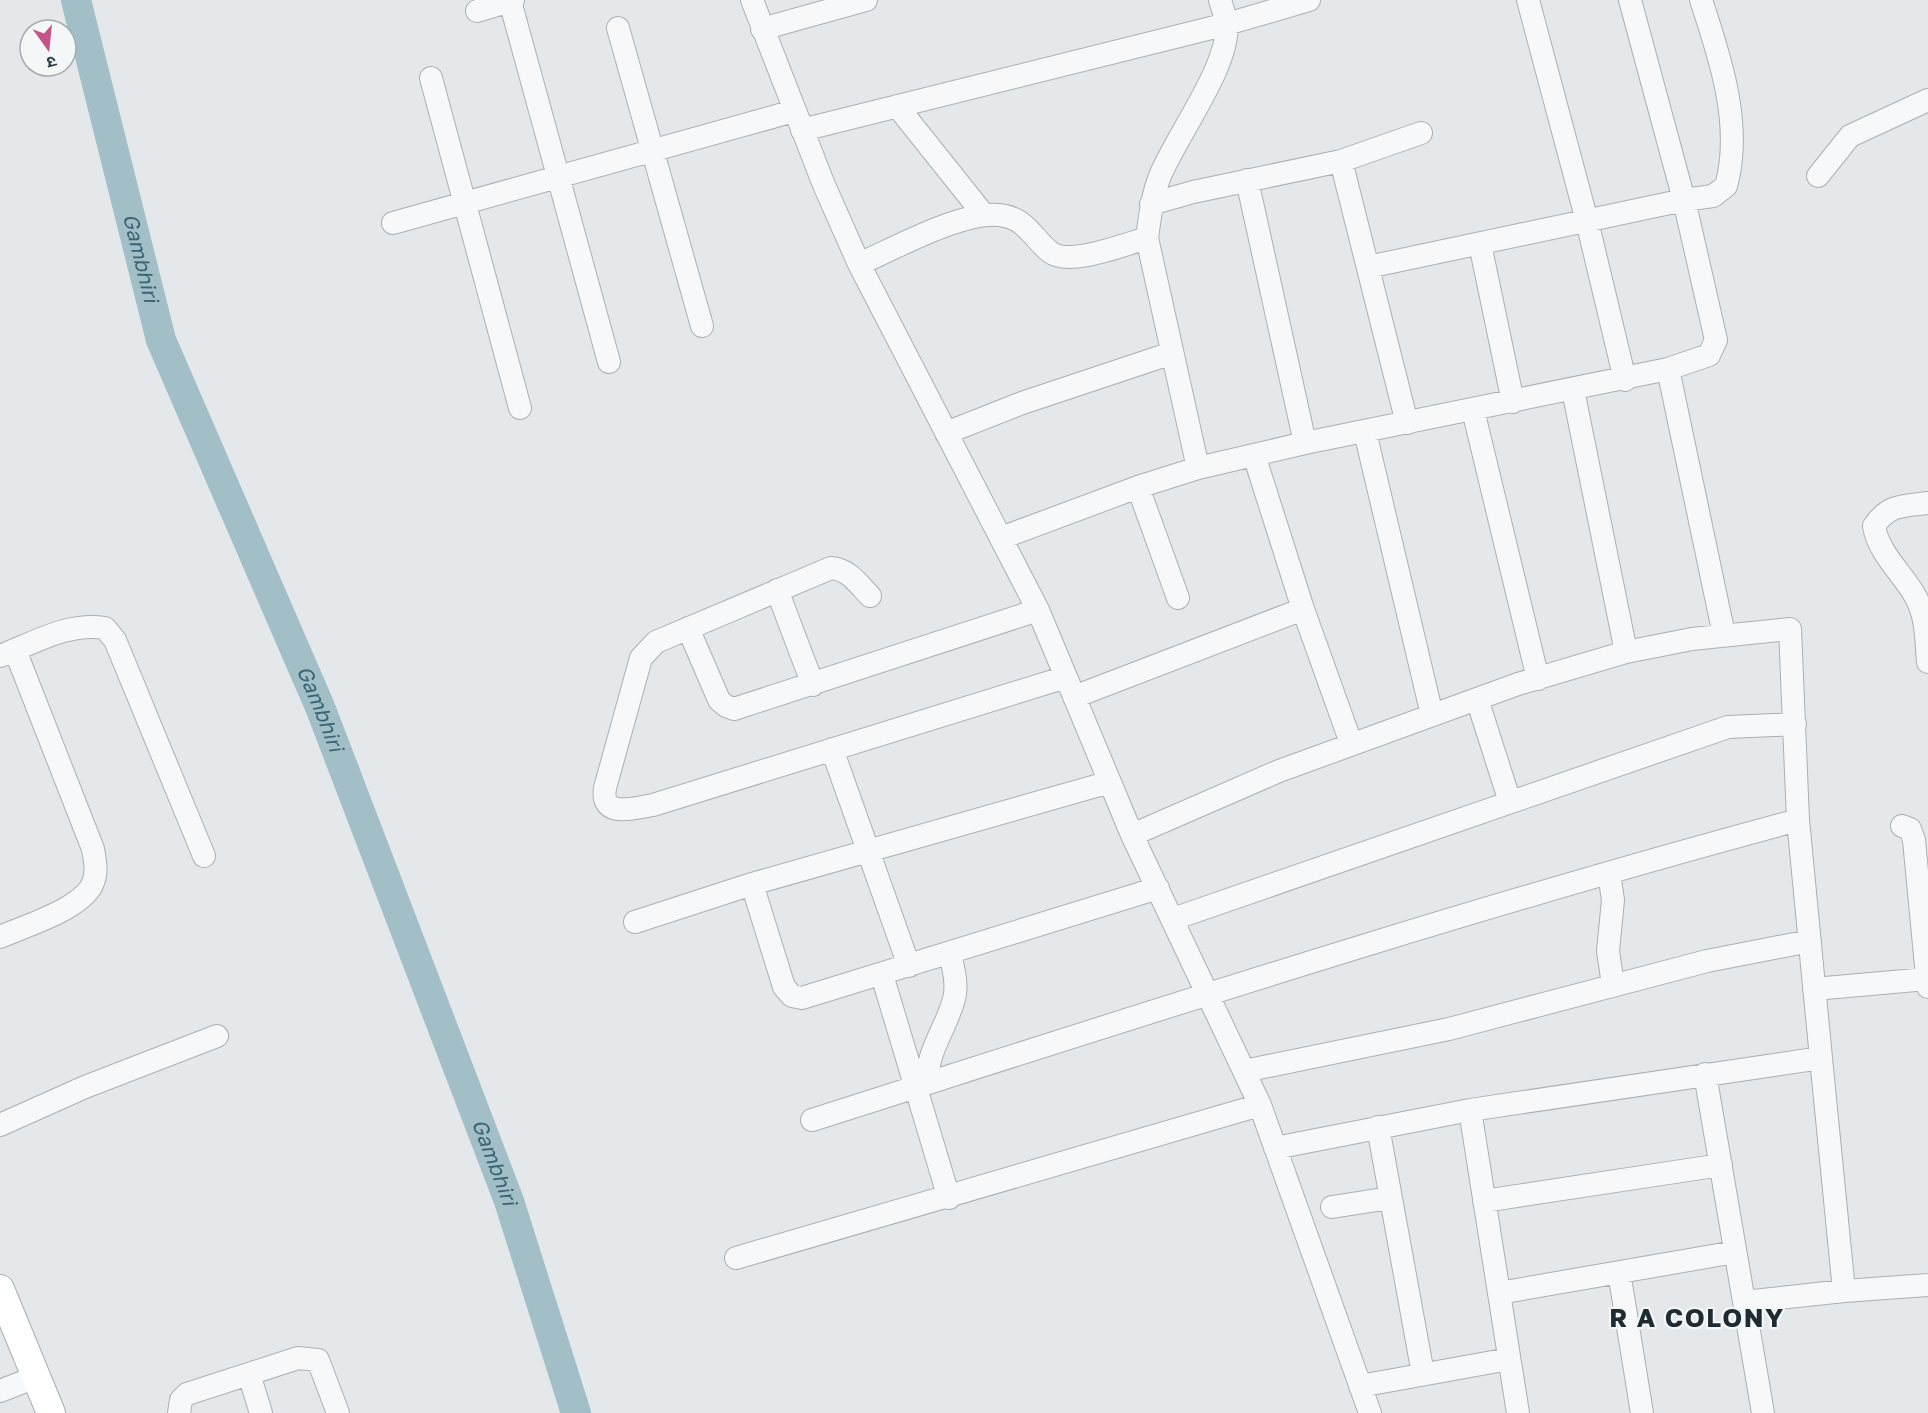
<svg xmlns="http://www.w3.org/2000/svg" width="1928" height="1413" font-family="'Golos Text','Noto Sans Devanagari',sans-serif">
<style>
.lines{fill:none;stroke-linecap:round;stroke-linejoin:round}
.river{stroke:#a2bfc7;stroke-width:30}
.minor-casing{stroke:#a9b0b5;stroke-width:24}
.major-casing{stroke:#a4b0b5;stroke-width:30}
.minor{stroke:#f6f8f9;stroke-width:22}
.major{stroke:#fff;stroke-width:28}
.labels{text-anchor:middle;stroke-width:4.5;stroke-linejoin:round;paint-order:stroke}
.water-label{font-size:21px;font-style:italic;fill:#3a6373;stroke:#f3f7f8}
.district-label{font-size:26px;font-weight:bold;letter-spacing:1.5px;fill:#1f2b33;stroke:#f3f7f8}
</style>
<rect width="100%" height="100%" fill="#e4e8eb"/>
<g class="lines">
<path class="river" id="s1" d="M76,0L161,340L320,707L509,1201L576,1413"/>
<g class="minor-casing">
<path id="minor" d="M752,0L824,185L859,264L1038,610L1132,835L1260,1105L1370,1413
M1528,0L1587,221L1625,380
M510,1L609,362
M477,11L513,0
M618,28L702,326
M762,29L866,0
M431,78L520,408
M897,106L984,215
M802,130L1227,24L1309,0
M1341,161L1407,423
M1818,176L1850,136L1928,100
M1247,180L1305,443
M1151,204L1193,192L1341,161L1421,133
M393,223L794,111
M1147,238C1150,217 1152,196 1160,176C1176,136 1233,61 1226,22C1225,15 1222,7 1220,0
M1480,244L1513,402
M859,264C894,249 968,207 1005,216C1026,220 1034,239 1050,252C1069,267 1125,244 1147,238L1198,468L1305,443L1668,369L1724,635
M1368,267L1684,200L1630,0
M1668,369L1709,355L1716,340L1684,200L1713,196L1726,186C1743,126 1720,57 1701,0
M1573,390L1626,652
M1473,410L1538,679
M1365,432L1432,715
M946,433L1022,403L1172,353
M1254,455L1303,609L1351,743
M1138,487L1178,598
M1928,503C1904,506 1889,504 1874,526C1878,552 1901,572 1914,594C1927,615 1926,639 1928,662
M1001,538L1138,487L1198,468
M777,590L813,685
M870,596C859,585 849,569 831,568L656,642L641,658L605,788C600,819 634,808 653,805L1066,677
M688,628L719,700L726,706L734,709L1038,610
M0,656C34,643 68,622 105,628L115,640L204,856
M1074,697L1303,609
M1477,699L1510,802
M832,749L909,966
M1902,826L1910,829L1914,840L1928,987
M1132,835L1279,771L1518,684L1626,652L1692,639L1790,629L1798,820L1821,1058
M1609,873L1613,900L1608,951L1613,985
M752,884L784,987L792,996L802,998L1158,888
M1173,919L1728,727L1795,724
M635,922L752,884L1110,782
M0,937C25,926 79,910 92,885C98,873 95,861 93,849L15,650
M882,975L949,1198
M1814,989L1927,979
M1244,1071L1449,1029L1707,961L1810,941
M1705,1074L1763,1413
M927,1083C927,1050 946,1029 954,999C958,984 953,968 950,953
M1470,1110L1518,1413
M812,1120C1139,1016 1466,909 1798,820
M0,1125L85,1087L217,1036
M1378,1127L1423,1374
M1275,1148L1470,1110L1821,1058L1844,1291L1928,1285
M1484,1201L1721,1165
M1332,1207L1390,1198
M736,1258L1260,1105
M1619,1272L1642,1413
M1499,1293L1735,1252
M1744,1302L1844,1291
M249,1374L261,1413
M1360,1386L1509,1359
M0,1391L36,1377
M179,1413L181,1400L187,1394L298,1358L318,1360L338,1413"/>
</g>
<g class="major-casing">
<path id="major" d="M0,1289L51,1413"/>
</g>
<use href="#minor" class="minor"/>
<use href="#major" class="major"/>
</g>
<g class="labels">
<g class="water-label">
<text dy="7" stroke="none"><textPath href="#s1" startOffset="266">Gambhiri</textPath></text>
<text dy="7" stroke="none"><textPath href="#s1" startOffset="752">Gambhiri</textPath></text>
<text dy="7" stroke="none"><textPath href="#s1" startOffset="1238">Gambhiri</textPath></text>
</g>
<g class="district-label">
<text x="1697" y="1327">R A COLONY</text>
</g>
</g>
<g transform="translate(48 48) rotate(165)"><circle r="28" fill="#f3f7f8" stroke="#a4abaf" stroke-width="1.5"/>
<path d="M0-4.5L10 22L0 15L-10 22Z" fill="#c45485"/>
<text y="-9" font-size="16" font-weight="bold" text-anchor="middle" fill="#2d3a42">उ</text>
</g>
</svg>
